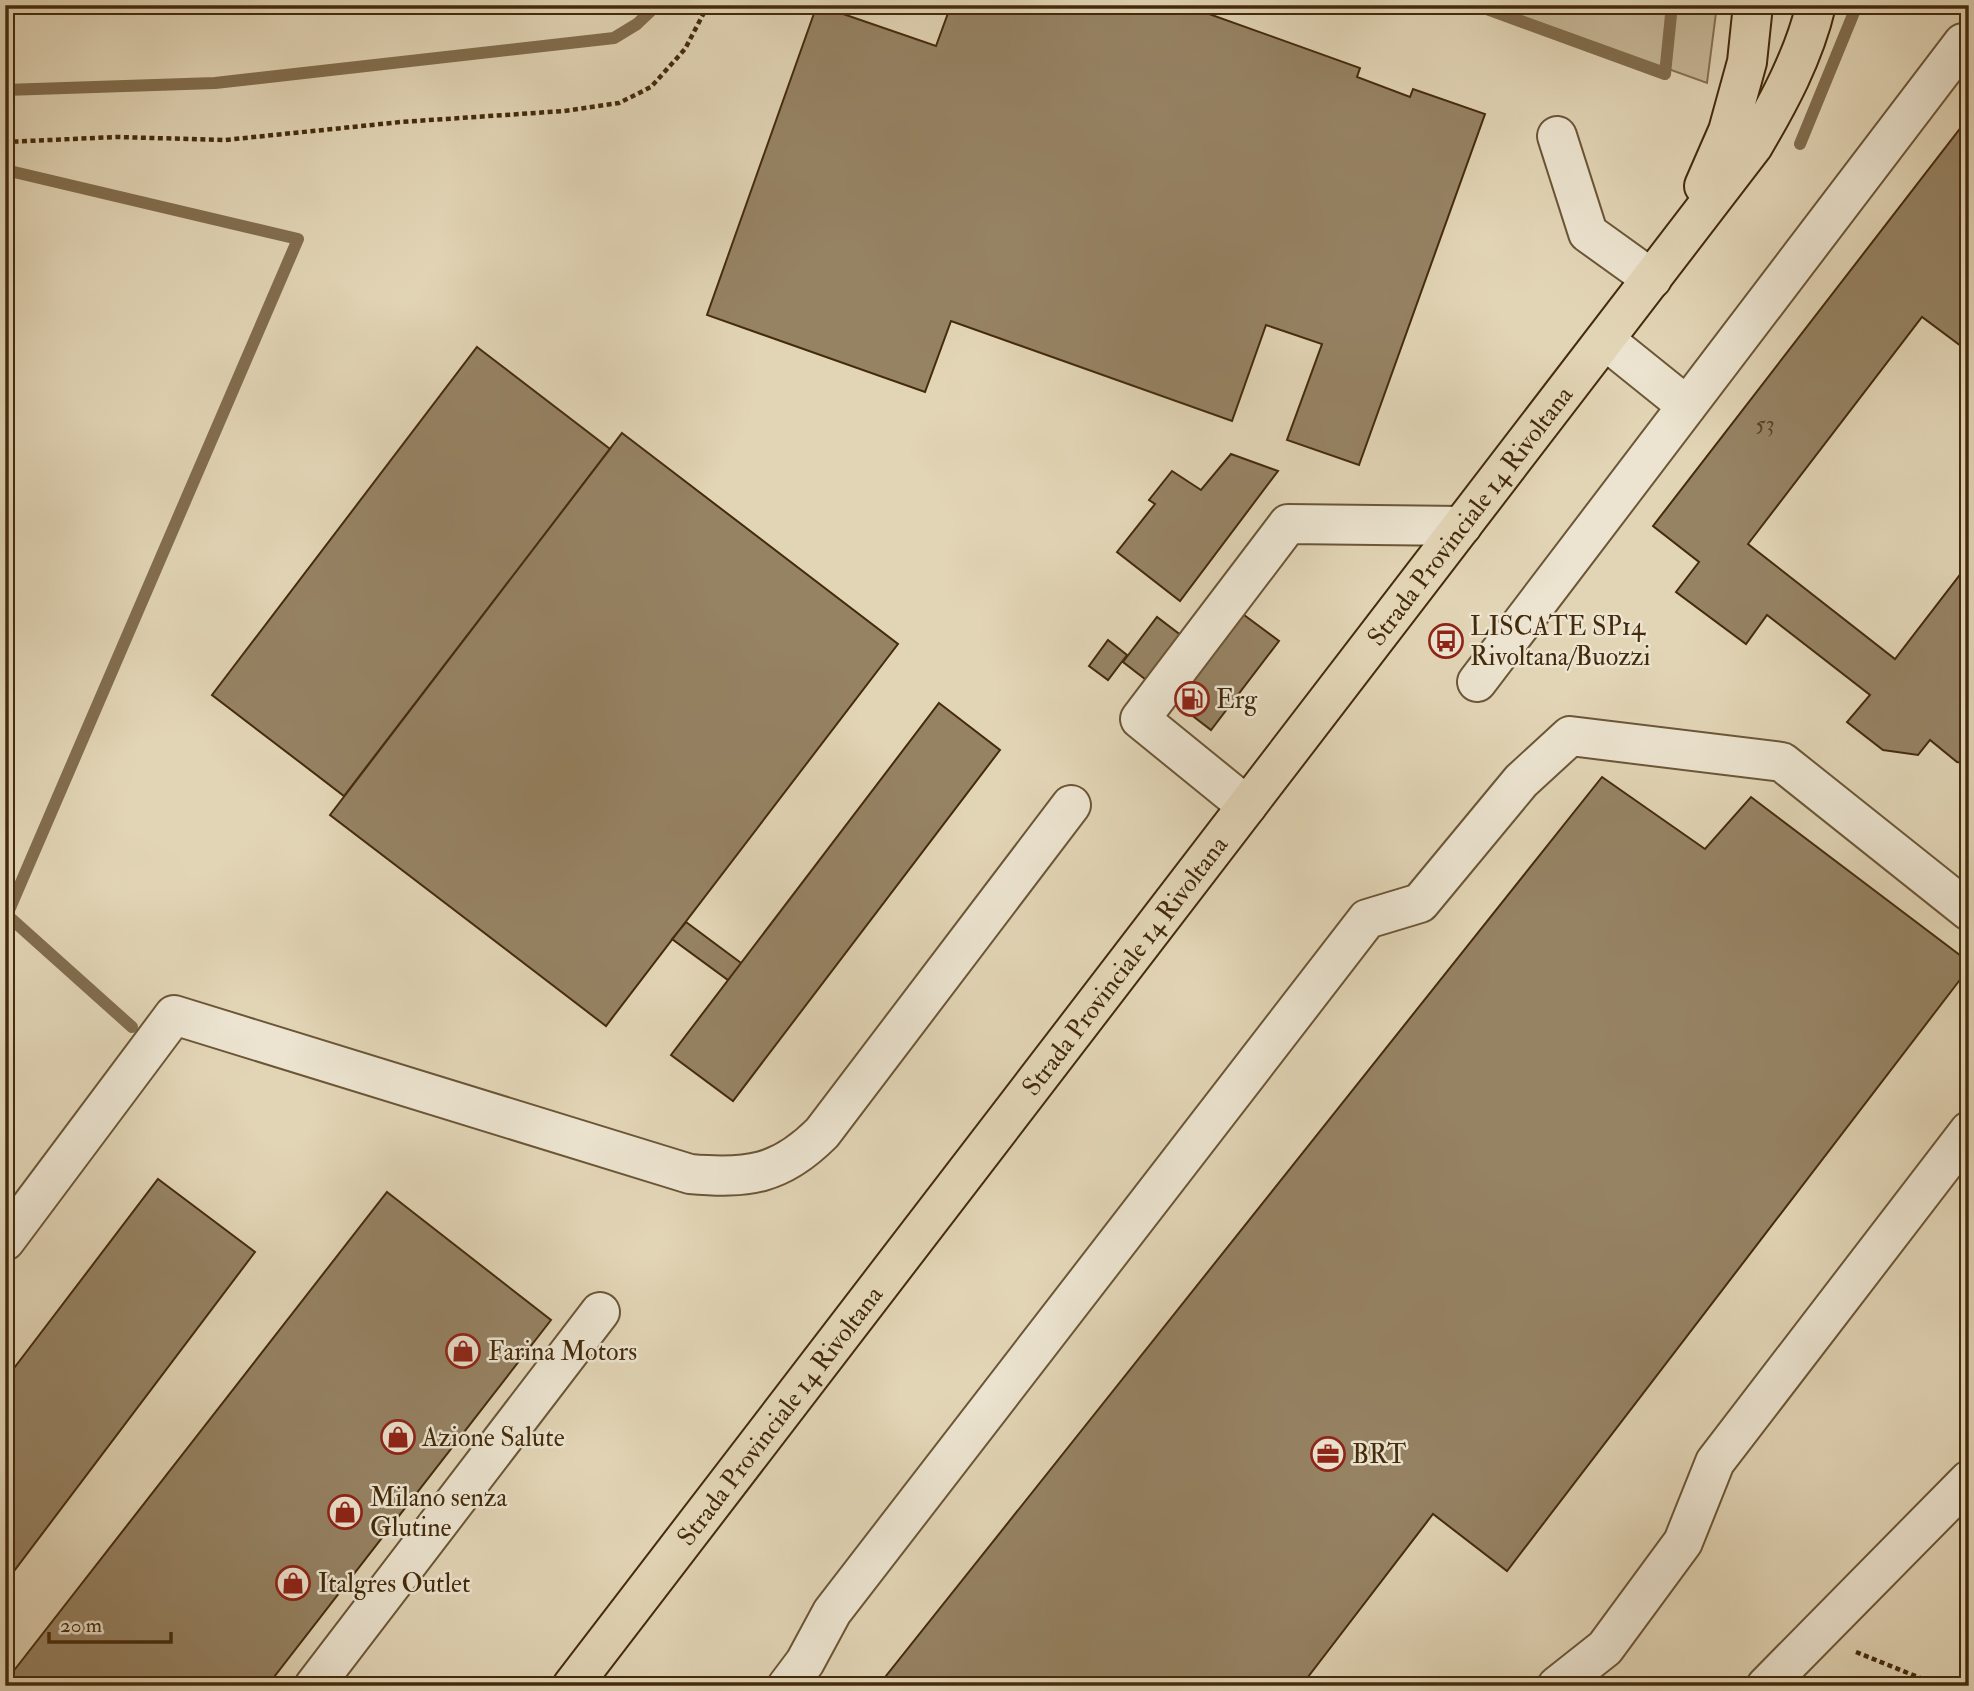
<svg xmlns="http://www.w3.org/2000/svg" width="1974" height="1691" font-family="'IM FELL Double Pica',serif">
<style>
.green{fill:#c7b899;stroke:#867252;stroke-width:2}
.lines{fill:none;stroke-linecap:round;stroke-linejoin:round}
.stream{stroke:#826e4f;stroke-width:12}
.building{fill:#968364;stroke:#442b0b;stroke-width:2}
.minor-casing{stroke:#6c5636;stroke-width:42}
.major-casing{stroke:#442b0b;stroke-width:42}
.path{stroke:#442b0b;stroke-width:4.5;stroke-dasharray:5 3.5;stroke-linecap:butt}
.minor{stroke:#ece4d0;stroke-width:38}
.major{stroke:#e2d5b6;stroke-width:38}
.labels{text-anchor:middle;stroke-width:5;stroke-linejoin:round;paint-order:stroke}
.number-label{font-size:23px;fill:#584121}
.street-label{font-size:26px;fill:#442b0b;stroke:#ece4d0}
.poi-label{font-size:26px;fill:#442b0b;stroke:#ece4d0;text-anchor:start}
</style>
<rect width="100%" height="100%" fill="#e2d5b6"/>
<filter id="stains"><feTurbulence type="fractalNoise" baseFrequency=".00286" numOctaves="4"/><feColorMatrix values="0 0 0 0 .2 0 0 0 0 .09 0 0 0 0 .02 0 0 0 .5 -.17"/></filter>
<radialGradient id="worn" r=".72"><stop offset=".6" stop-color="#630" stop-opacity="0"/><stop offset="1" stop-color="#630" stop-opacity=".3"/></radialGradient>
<path class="green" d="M1491,5H1717L1707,83Z"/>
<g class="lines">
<path class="stream" d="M1476,5L1665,74L1672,5
M5,90L215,83L614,38L637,24L657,5
M1800,144L1857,5
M5,174L14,172L298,239L7,915L132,1027"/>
</g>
<path class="building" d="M817,5L936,46L951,5H1184L1360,68L1357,77L1410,97L1413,89L1485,114L1359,465L1287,440L1322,344L1266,325L1232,421L951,321L925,392L707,315Z
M1969,117V352L1922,317L1748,544L1895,659L1969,563V764L1957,762L1930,740L1918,755L1883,750L1847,722L1870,695L1767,615L1746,644L1676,592L1699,562L1653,526Z
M477,347L610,449L344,796L212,695Z
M622,433L898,644L606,1026L330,815Z
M1231,454L1278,471L1180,601L1117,552L1155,504L1149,500L1172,471L1201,490Z
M1236,609L1279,641L1211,730L1123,662L1157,617L1203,652Z
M1108,640L1127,655L1108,680L1089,666Z
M939,703L1000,750L733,1101L671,1055Z
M1602,777L1705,849L1751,797L1969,962V968L1507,1571L1433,1514L1301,1686H878Z
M686,922L741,963L728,980L672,939Z
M158,1179L255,1252L5,1583V1380Z
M387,1192L551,1320L267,1686H5V1682Z"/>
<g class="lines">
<g class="minor-casing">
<path id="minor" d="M1557,136L1588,233L1652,279
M1605,340L1687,406
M1477,682L1963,43L1969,47
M1247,806L1140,719L1288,524L1462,526
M5,1241L174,1015L690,1174C748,1179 780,1175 822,1133L1071,805
M314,1686L600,1312
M787,1686L805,1662L832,1612L1367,919L1420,903L1521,781L1570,736L1782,762L1969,911
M1557,1686L1605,1648L1683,1542L1715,1462L1969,1131
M1766,1686L1969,1480"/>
</g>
<g class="major-casing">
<g id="major">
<path d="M1704,186L1728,131L1747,62L1753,5"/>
<path id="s1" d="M572,1686L1753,146C1779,102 1804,56 1816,5"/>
</g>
</g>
<path class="path" d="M5,142L117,137L225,140L401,122L564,111L619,103L651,87L685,49L708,5
M1856,1652L1940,1686"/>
<use href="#minor" class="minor"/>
<use href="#major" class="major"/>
</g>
<defs>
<g id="bus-ring" transform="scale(1.75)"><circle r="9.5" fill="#ece4d0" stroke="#8f2418" stroke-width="1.5"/><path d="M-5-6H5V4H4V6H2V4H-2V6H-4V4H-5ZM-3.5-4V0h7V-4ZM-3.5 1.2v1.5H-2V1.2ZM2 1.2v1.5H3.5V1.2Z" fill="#8f2418"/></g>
<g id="fuel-ring" transform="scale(1.75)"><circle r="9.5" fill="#ece4d0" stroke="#8f2418" stroke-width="1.5"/><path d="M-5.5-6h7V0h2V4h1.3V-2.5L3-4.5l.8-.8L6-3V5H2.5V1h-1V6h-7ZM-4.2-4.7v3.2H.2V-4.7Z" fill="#8f2418"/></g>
<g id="shop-ring" transform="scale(1.75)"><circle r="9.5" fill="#ece4d0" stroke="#8f2418" stroke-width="1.5"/><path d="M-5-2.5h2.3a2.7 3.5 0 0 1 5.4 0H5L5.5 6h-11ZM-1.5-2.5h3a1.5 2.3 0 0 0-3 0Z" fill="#8f2418"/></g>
<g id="office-ring" transform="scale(1.75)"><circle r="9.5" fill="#ece4d0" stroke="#8f2418" stroke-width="1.5"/><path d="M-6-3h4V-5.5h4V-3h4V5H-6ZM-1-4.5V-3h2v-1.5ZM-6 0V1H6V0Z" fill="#8f2418"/></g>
</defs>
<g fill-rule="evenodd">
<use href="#bus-ring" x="1446" y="641"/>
<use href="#fuel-ring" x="1192" y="699"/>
<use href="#shop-ring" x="463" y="1351"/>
<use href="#shop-ring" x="398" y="1437"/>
<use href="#office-ring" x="1328" y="1454"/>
<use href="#shop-ring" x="345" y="1512"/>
<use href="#shop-ring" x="293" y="1583"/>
</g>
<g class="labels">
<g class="number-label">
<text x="1765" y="431">53</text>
</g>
<g class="street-label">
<text dy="9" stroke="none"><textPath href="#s1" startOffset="1475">Strada Provinciale 14 Rivoltana</textPath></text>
<text dy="9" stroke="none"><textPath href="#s1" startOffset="908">Strada Provinciale 14 Rivoltana</textPath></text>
<text dy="9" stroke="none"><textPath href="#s1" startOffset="341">Strada Provinciale 14 Rivoltana</textPath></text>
</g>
<g class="poi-label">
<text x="1470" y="635">LISCATE SP14<tspan x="1470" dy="30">Rivoltana/Buozzi</tspan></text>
<text x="1216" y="708">Erg</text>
<text x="488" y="1360">Farina Motors</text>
<text x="422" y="1446">Azione Salute</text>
<text x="1352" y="1463">BRT</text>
<text x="370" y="1506">Milano senza<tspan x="370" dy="30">Glutine</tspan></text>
<text x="318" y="1592">Italgres Outlet</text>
</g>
</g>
<rect width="1974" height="1691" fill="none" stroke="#e2d5b6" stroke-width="28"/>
<rect x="7" y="7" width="1960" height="1677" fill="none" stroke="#442b0b" stroke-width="3.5"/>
<rect x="14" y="14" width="1946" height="1663" fill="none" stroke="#442b0b" stroke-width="2"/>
<path d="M49 1632v10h122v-10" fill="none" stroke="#442b0b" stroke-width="3.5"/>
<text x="60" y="1632" font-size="21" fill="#442b0b" stroke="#ece4d0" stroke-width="5" paint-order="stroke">20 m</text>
<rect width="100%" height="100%" filter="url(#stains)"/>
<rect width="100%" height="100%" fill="url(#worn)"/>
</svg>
